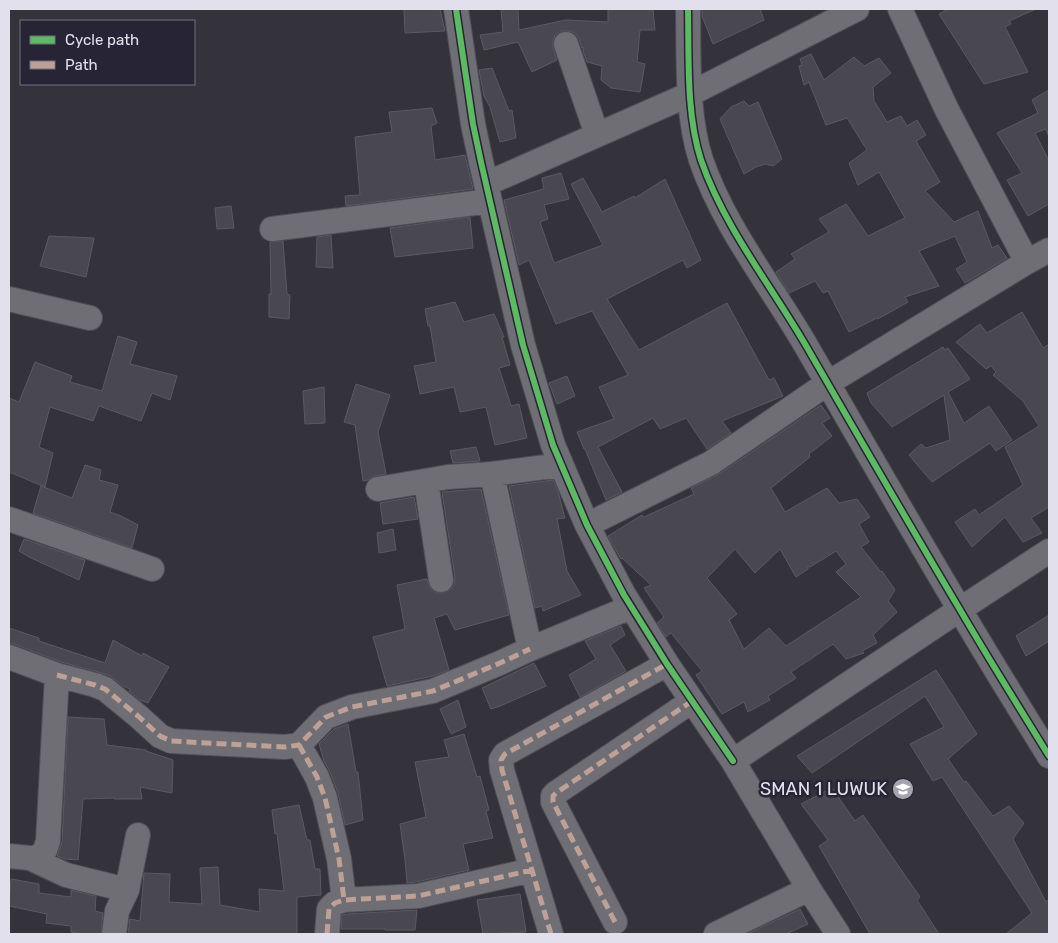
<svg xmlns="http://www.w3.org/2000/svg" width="1058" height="943" font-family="Rubik,sans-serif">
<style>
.building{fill:#494850;stroke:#5b5a62;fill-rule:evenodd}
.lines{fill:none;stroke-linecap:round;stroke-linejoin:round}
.minor-casing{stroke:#504f57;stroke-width:26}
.minor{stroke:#6f6e75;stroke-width:24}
.quiet{stroke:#bda197;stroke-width:5;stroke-dasharray:10 5;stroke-linecap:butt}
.cycleway-casing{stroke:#272535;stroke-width:9}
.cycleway{stroke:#5cba63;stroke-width:6}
.labels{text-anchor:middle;stroke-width:5;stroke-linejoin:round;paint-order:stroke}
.poi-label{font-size:18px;fill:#e2e0ec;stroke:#272535;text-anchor:end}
</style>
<rect width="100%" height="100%" fill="#34333c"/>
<path class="building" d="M404,9H440L445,31L405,33Z
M501,9H518L519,30L566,20L608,22V9H653L655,30H640L637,62L645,64L640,92L611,88L601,80L602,66L587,62L583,51V47L582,48L579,39L575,33L569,31H561L555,35L553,41V48L557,60L532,72L518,42L484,50L480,35L503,32Z
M702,9H760L764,20L713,44L702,16Z
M948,9H1036L1009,21L1011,24L1005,27L1028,72L984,84L939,14Z
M811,54L824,80L854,57L864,66L879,58L891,73L873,87L874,101L887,122L901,116L907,126L917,120L926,135L916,141L940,182L925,191L954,222L978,211L992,248L998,245L1007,258L965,283L956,269L967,262L955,236L919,251L939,286L905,297L908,302L878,319L877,318L849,332L828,291L823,293L815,281L789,293L776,272L795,259L791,254L829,232L819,219L846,204L868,236L905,218L879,172L858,185L849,163L867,150L847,118L826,125L809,82L804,85L799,66L802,65L800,59Z
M492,68L509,111L512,110L516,138L500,142L490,107L484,96L479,70Z
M1049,90V137L1046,129L1035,133L1049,161V204L1028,216L1007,180L1022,173L997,133L1038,113L1032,100Z
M744,101L749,106L758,102L782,159L773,166L766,164L756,167L744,174L720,119L731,107Z
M432,108L437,123L431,126L435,160L465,155L473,189L346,206L345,196L360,195L355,137L392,132L389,112Z
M561,173L569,199L544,205L548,219L540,222L554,263L603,245L571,184L583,178L602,212L634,196L635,198L665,179L701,260L687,268L683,260L607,299L639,350L727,303L769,380L774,378L783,396L722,421L731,433L707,449L686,418L660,429L653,418L598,447L622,492L606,500L585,449H584L577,432L614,419L599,387L628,375L592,311L556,324L529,260L519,265L504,200L544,189L542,178Z
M231,206L234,228L217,229L215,208Z
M470,217L473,248L395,257L390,228Z
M331,235L333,268L316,267L317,237Z
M49,236L94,238L86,277L40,266Z
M283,241L287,294L290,295L289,319L269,317V294H271L270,242Z
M455,302L464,322L494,314L504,337H502L510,365L499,368L511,406L519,404L527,438L495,445L486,407L460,412L454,387L420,394L414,366L436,362L430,326H428L425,309Z
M1022,312L1043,348L1049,344V507L1031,518L1042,533L1023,542L1005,517L972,547L955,522L975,509L979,515L1023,485L1005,447L1039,426L1023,401L993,375L996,372L991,366L986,369L956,342L980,324L987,333Z
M118,336L137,342L130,364L177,376L170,400L152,393L141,421L99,406L93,421L50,407L39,447L53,453L45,487L9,472V398L19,402L35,362L72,376L70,382L102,391Z
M943,347L945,350L948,348L970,379L948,392L964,423L989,406L1012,440L996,451L990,443L932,482L909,455L921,444L926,448L950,440L944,395L892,427L871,403L867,393Z
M567,376L575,396L557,404L549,383Z
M356,384L390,395L378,432L386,474L375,476L368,480L363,481L355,425L344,422Z
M324,387L325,423L305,424L303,391Z
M821,405L830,418L822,423L832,436L809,454L810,457L771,488L785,512L827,488L839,503L857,499L870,517L859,524L869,542L861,547L881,572L882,571L895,590L888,601L897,612L873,635L877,643L862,651L864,653L846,659L833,644L791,672L796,678L768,696L770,700L748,712L744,702L722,714L696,675L702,671L671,633L666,637L657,623L664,617L644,588L651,585L622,558L621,559L608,536L642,515L644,517L694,494L691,488L719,474ZM735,549L755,573L780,549L796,577L808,569V566L810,567L836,551L846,564L836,572L861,597L786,646L769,628L744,649L729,620L737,614L707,578Z
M476,447L480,461L453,463L450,451Z
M85,465L101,470L99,480L118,485L110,512L121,516L138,525L132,548L33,513L41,486L72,498Z
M553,480L558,491L565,518L557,519L567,571L581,595L543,611L542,606L535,608L509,486Z
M481,489L509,615L455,630L447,614L434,618L449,670L433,676L387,686L373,637L405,629L397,585L427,579L430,588L436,593H444L450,590L454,585L455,578L442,492Z
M414,497L418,519L383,524L380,503Z
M393,529L396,550L379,553L377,533Z
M24,539L85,560L79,580L29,557L19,551Z
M1049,615V641L1026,656L1016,636Z
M621,626L625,635L610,645L626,671L580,697L569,675L596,659L585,641Z
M9,628L39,638V641L105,663L113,640L142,656L143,653L169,667L148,703L140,700L129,691L130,689L123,686L110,676L98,672L61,662L14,644H9Z
M534,663L546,686L500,706L491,709L482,688Z
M936,670L977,734L948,759L964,782L966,781L993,816L1009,806L1024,823L1013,839L1046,902L1049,899V934H1006L1032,913L942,777L933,781L910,744L944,727L925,696L812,773L797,756Z
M458,700L466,727L451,734L440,709Z
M68,717L104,719L107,745L146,750V751L173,760L172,793L140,787L142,799H114V798L83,799L78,860L65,859L57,856L62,842Z
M348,724L356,772H358L363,820L345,825L338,793L330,772L324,761L319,744L334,729Z
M464,734L477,777L480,776L489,810L486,811L493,838L463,844L469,870L416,882L407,883L405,860L400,824L426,817L415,762L449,757L444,740Z
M832,788L855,821L863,815L920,897L917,900L939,934H870L819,846L828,840L801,804Z
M299,805L307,840H310L315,869H320L321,895L297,897V934H128L130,919L140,921L144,873L170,874L169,902L202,904L200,868L218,867L220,905L260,912L259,889L284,891L277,833L275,834L272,810Z
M11,879L39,884V893L71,897V890L96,896L95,911L103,913L101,934H84L71,932V926L46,923L47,914L9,906Z
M520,894L526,932L483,934L477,900Z
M800,909L808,924L786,934H747Z
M417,910L415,930H385V929H341L342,915L347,914Z"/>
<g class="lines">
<g class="minor-casing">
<path id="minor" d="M456,9L473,124L481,162L523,345L553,445L587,525L624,595L667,664L733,761
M688,9C689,57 686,114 701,160C724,227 770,284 805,344C856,432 907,521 959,608C988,658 1019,707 1049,756
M900,9L947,110L1027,262
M566,44L597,135
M486,184L690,94L857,9
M272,229L490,201
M9,299L90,318
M561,465L492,474L530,649L631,607
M426,481L441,580
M378,489L448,477L492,474
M9,519L152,569
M587,525L711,463L828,383L1027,262L1049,250
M9,657L57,675L48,841L45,850L40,856L30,858L9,856
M57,675L95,685L105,689L138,716L160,736L171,741L189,742L285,747L299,745L326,717L352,707L433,691L500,663L530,649
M299,745L317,777L325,798L339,859L344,900
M30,858L66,875L127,890L138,835
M615,922L553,802V796L556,793L692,701
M114,934L117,911L127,890
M327,934L329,909L335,903L344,900L418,896L532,870
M551,934L502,770L501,760L505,754L667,664
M716,934L809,889
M838,934L809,889L733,761L959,610L1049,551"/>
</g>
<use href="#minor" class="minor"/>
<path class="quiet" d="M57,675L95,685L105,689L138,716L160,736L171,741L189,742L285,747L299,745L326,717L352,707L433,691L500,663L530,649
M299,745L317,777L325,798L339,859L344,900
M615,922L553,802V796L556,793L692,701
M327,934L329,909L335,903L344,900L418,896L532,870
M551,934L502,770L501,760L505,754L667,664"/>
<g class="cycleway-casing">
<path id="cycleway" d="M456,9L473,124L481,162L523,345L553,445L587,525L624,595L667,664L733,761
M688,9C689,57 686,114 701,160C724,227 770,284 805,344C856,432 907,521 959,608C988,658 1019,707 1049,756"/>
</g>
<use href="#cycleway" class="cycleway"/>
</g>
<defs>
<g id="school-disc" transform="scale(1.125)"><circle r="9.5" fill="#a5a3ae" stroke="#272535"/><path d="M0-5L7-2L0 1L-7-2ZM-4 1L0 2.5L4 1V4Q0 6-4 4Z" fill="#fff"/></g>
</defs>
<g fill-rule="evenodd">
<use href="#school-disc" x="903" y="789"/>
</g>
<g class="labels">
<g class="poi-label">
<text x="887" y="795">SMAN 1 LUWUK</text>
</g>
</g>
<rect width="1058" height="943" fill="none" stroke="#e2e0ec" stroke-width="20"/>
<rect x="20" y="20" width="175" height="65" fill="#272535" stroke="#72707e"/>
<rect x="30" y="36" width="25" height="8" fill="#5cba63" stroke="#72707e"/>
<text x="65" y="45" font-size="15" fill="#e2e0ec">Cycle path</text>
<rect x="30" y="61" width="25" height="8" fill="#bda197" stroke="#72707e"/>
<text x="65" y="70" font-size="15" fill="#e2e0ec">Path</text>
</svg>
